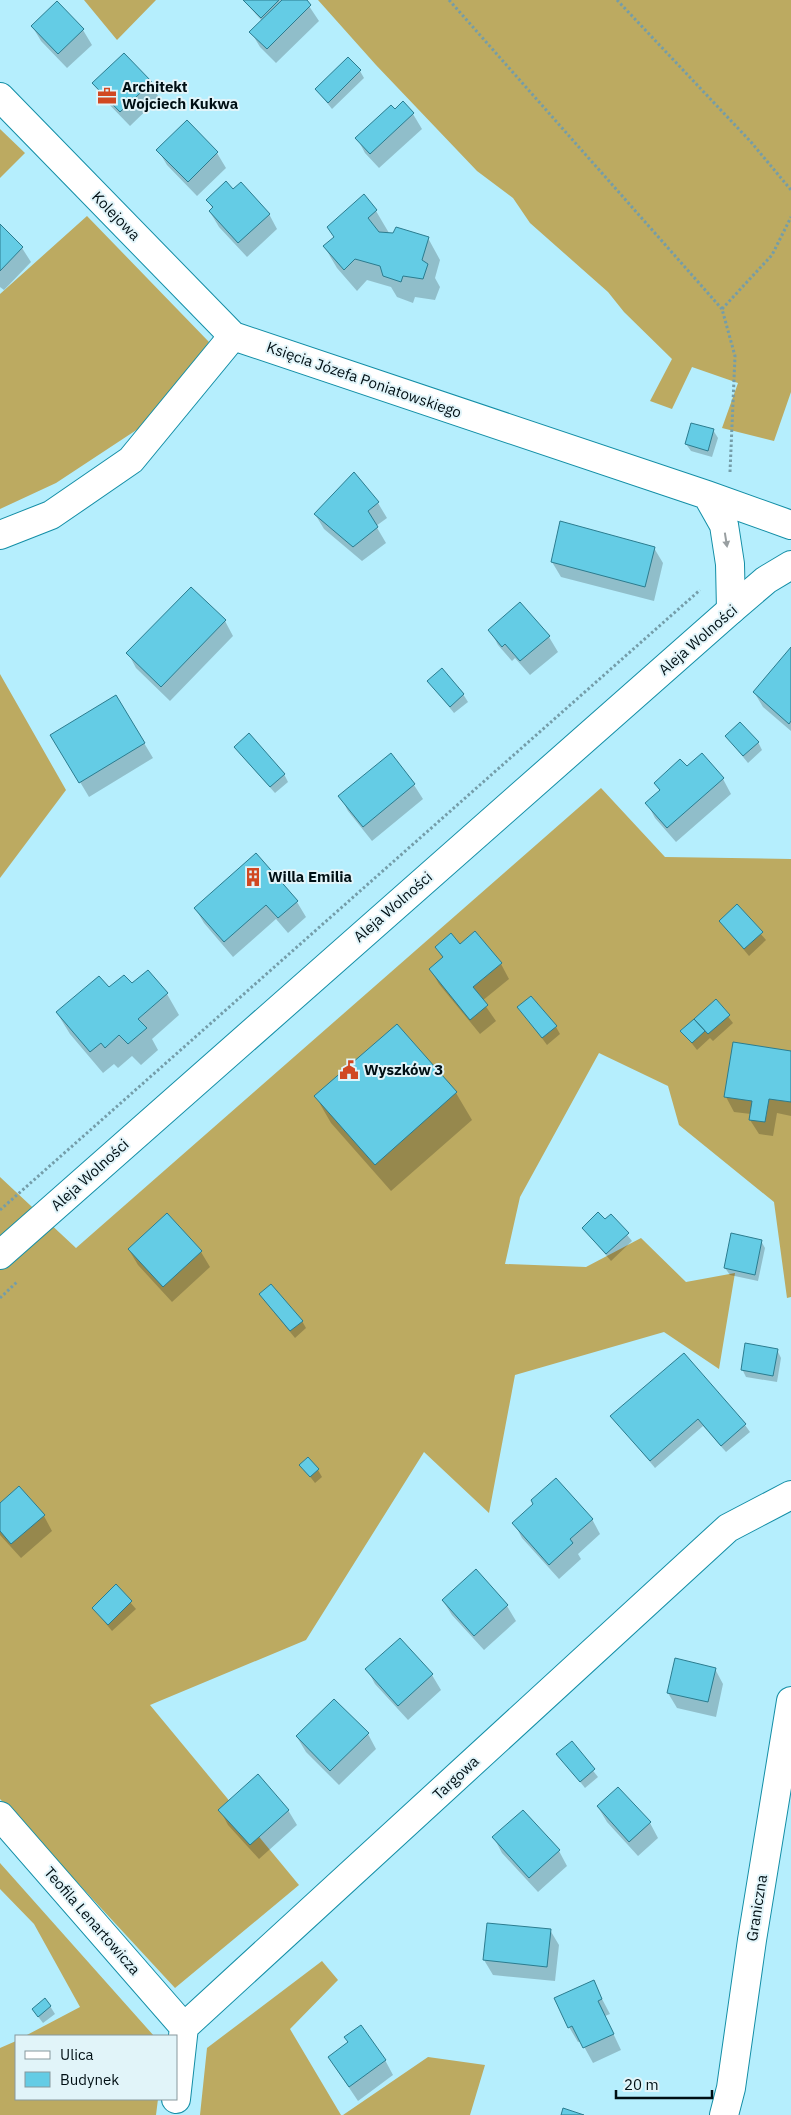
<svg xmlns="http://www.w3.org/2000/svg" width="791" height="2115" font-family="'IBM Plex Sans',sans-serif">
<style>
.forest{fill:#bcaa61}
.shadow{fill:#0003}
.building{fill:#64cce5;stroke:#2b7c8f}
.lines{fill:none;stroke-linecap:round;stroke-linejoin:round}
.minor-casing{stroke:#138ea6;stroke-width:30}
.tertiary-casing{stroke:#138ea6;stroke-width:30}
.path{stroke:#749da9;stroke-width:3;stroke-dasharray:2.5 2.5;stroke-linecap:butt}
.minor{stroke:#fff;stroke-width:28}
.tertiary{stroke:#fff;stroke-width:28}
.oneway{fill:#999fa1}
.labels{text-anchor:middle;stroke-width:4;stroke-linejoin:round;paint-order:stroke}
.poi-label{font-size:15px;font-weight:bold;fill:#000f14;stroke:#e1f4f9;text-anchor:start}
.street-label{font-size:15px;fill:#000f14;stroke:#e1f4f9}
</style>
<rect width="100%" height="100%" fill="#b5eefd"/>
<path class="forest" d="M84,0H156L117,40Z
M318,0H791V392L774,441L722,428L738,383L692,367L672,409L650,401L672,359L624,312L608,292L530,223L513,198L477,171L376,65Z
M0,129L25,153L0,178Z
M87,216L209,342L144,425L56,483L0,509V294Z
M0,674L66,790L0,878Z
M601,788L665,857L791,859V1297L787,1298L774,1202L679,1125L668,1086L599,1053L520,1197L505,1264L586,1267L641,1238L686,1282L735,1273L719,1369L664,1332L515,1375L489,1513L424,1452L306,1640L150,1705L299,1885L175,1988L0,1799V1177L76,1248Z
M0,1863L154,2036H25L80,2007L34,1924L0,1889Z
M322,1961L338,1980L290,2029L341,2115H200L207,2048Z
M16,2041V2099H158L156,2115H0V2048Z
M428,2057L485,2065L470,2115H343Z"/>
<path class="shadow" d="M243,0H305L319,21L276,63L260,47L251,32L262,21Z
M57,3L83,30L92,45L67,68L41,41L32,26Z
M360,71L364,78L332,109L316,89Z
M94,83H151L159,98L130,126L103,98Z
M403,103L413,114L422,129L379,168L365,153L357,138Z
M187,122L217,153L226,168L197,196L167,165L158,150Z
M233,190L269,214L277,229L247,257L219,227L210,212L213,209L207,200Z
M364,196L376,211L389,233L428,238L440,260L435,278L440,287L435,300L415,297L413,303L397,297L391,287L367,280L357,291L337,268L324,246L334,238Z
M0,226L22,248L31,262L4,290L0,287Z
M713,430L718,438L712,457L691,451L686,444Z
M354,474L378,503L387,518L376,526L386,543L362,561L324,529L315,514Z
M654,548L663,563L654,601L561,577L552,562Z
M225,621L233,636L170,701L136,668L128,653Z
M490,630L549,637L558,652L530,675L515,658L512,661L498,645Z
M791,649V731L763,707L754,692Z
M429,682L463,694L468,702L454,713Z
M116,696L153,758L89,797L52,735Z
M726,736L758,742L762,750L748,763Z
M236,747L284,774L288,782L275,793L240,754Z
M687,768L723,779L731,794L676,842L655,818L647,803L660,791L655,783Z
M414,785L423,799L372,841L348,811L340,796Z
M256,855L297,902L306,917L288,933L276,919L233,957L204,923L195,908Z
M737,906L766,940L749,956L720,921Z
M459,945L501,964L509,979L482,1001L496,1021L480,1034L439,984L430,969L443,958L436,947Z
M132,985L167,994L179,1015L152,1039L158,1050L141,1065L132,1056L118,1068L114,1064L103,1073L70,1034L57,1013L109,989Z
M716,1001L733,1023L713,1041L710,1038L697,1050L682,1031Z
M519,1007L556,1027L560,1034L547,1045Z
M396,1025L456,1093L472,1120L391,1191L331,1123L316,1097Z
M791,1053V1116L777,1113L773,1136L759,1134L750,1120L751,1114L734,1112L726,1097Z
M167,1215L201,1252L210,1267L172,1302L138,1265L129,1250Z
M611,1215L632,1241L611,1261L583,1228L605,1221Z
M761,1241L765,1248L758,1281L730,1275L725,1268Z
M260,1295L302,1321L306,1328L295,1338Z
M777,1350L781,1358L777,1382L746,1377L742,1369Z
M684,1354L745,1425L750,1432L726,1452L703,1426L655,1468L612,1416Z
M301,1465L318,1470L322,1477L315,1483Z
M0,1505L44,1516L52,1531L21,1558L0,1535Z
M592,1519L600,1534L578,1554L581,1559L559,1579L522,1538L514,1523Z
M476,1571L507,1606L516,1621L484,1650L452,1615L443,1601Z
M116,1586L136,1609L112,1631L93,1608Z
M367,1669L432,1675L441,1690L408,1720L375,1684Z
M715,1669L723,1684L716,1717L677,1708L668,1693Z
M368,1734L376,1749L339,1785L306,1752L297,1737Z
M571,1743L598,1777L585,1788L558,1754Z
M598,1807L650,1823L658,1838L638,1856L607,1822Z
M220,1810H288L297,1825L259,1859L228,1825Z
M494,1838L559,1851L567,1866L538,1892L502,1853Z
M550,1930L559,1945L555,1981L493,1975L484,1960Z
M593,1982L610,2014L605,2016L621,2050L593,2063L581,2041L578,2042L569,2027L556,1998Z
M50,2006L55,2014L43,2023L33,2010Z
M329,2058L385,2060L393,2075L358,2101Z"/>
<path class="building" d="M243,0H279L261,18Z
M282,0H307L311,5L267,49L249,32Z
M57,1L84,29L58,54L31,26Z
M124,53L152,82L120,112L92,83Z
M348,57L361,70L328,103L315,89Z
M403,101L414,113L370,154L355,138L391,105L395,109Z
M187,120L218,152L188,182L156,150Z
M226,181L233,189L241,182L270,214L238,243L209,211L213,207L206,200Z
M364,194L377,210L368,218L379,232L393,233L396,227L429,237L422,260L428,264L423,279L403,276L401,282L383,276L380,266L355,259L344,270L323,246L334,237L327,227Z
M0,224L23,247L0,271Z
M691,423L714,429L708,451L685,444Z
M354,472L379,502L368,511L378,527L353,547L314,514Z
M560,521L655,547L645,587L551,562Z
M191,587L226,620L161,687L126,653Z
M520,602L550,636L520,661L505,644L502,647L488,630Z
M791,647V721L789,724L753,692Z
M442,668L464,694L450,707L427,681Z
M116,695L145,743L79,783L50,735Z
M740,722L759,742L743,756L725,736Z
M249,733L285,774L270,787L234,747Z
M391,753L415,784L363,827L338,796Z
M702,753L724,778L667,828L645,803L660,790L654,783L680,759L687,766Z
M256,853L298,901L278,918L266,905L224,942L194,908Z
M737,904L763,932L744,949L719,921Z
M475,931L502,963L473,987L488,1005L470,1020L429,969L443,957L435,947L451,933L460,944Z
M148,970L168,993L138,1019L147,1028L128,1044L119,1035L105,1048L101,1043L90,1052L56,1012L99,976L109,987L124,975L132,983Z
M531,996L557,1026L542,1038L517,1007Z
M716,999L730,1015L708,1034L694,1019Z
M694,1019L705,1031L692,1043L680,1031Z
M397,1024L457,1092L375,1165L314,1096Z
M733,1042L791,1051V1102L769,1099L765,1122L749,1120L752,1101L724,1097Z
M598,1212L605,1219L611,1214L629,1233L606,1254L582,1228Z
M167,1213L202,1251L163,1287L128,1249Z
M731,1233L762,1240L755,1275L724,1268Z
M271,1284L303,1321L290,1331L259,1294Z
M745,1343L778,1349L773,1376L741,1370Z
M684,1353L746,1424L721,1446L698,1419L650,1461L610,1416Z
M308,1457L319,1469L310,1477L299,1465Z
M556,1478L593,1519L570,1539L573,1543L549,1565L512,1523L533,1504L531,1500Z
M19,1486L45,1515L11,1544L0,1531V1503Z
M476,1569L508,1605L474,1636L442,1600Z
M116,1584L132,1601L108,1625L92,1608Z
M400,1638L433,1674L398,1706L365,1669Z
M675,1658L716,1668L708,1702L667,1693Z
M334,1699L369,1733L330,1771L296,1736Z
M572,1741L595,1769L580,1782L556,1754Z
M258,1774L289,1810L250,1845L218,1810Z
M618,1787L651,1822L629,1842L597,1806Z
M523,1810L560,1850L529,1878L492,1837Z
M487,1923L551,1929L547,1967L483,1960Z
M594,1980L602,1999L598,2001L614,2034L583,2048L572,2026L568,2028L554,1998Z
M45,1998L51,2006L38,2017L32,2009Z
M361,2025L386,2060L349,2087L328,2057L348,2042L344,2037Z
M563,2108L584,2115H561Z"/>
<g class="lines">
<g class="minor-casing">
<path id="minor" d="M0,97L233,336L707,495L791,525
M707,495L724,525L730,564L731,610
M0,535L51,515L131,460L233,336
M0,1816L184,2027
M176,2099L184,2027L728,1528L791,1495
M724,2115L731,2088L752,1940L791,1701"/>
</g>
<g class="tertiary-casing">
<path id="tertiary" d="M0,1255L731,610L766,580L791,565"/>
</g>
<path class="path" d="M449,0L722,309
M617,0L751,142L791,190
M730,472L735,356L722,309L772,255L791,217
M0,1210L700,590
M0,1298L18,1281"/>
<use href="#minor" class="minor"/>
<use href="#tertiary" class="tertiary"/>
</g>
<defs><path id="oneway-solid" d="M-6-.8H1V-3.2L6.5 0L1 3.2V.8H-6Z" transform="scale(1.25)"/></defs>
<use class="oneway" href="#oneway-solid" transform="translate(726 540) rotate(81)"/>
<defs>
<g id="office-bare" transform="scale(1.5)"><path d="M-6-3h4V-5.5h4V-3h4V5H-6ZM-1-4.5V-3h2v-1.5ZM-6 0V1H6V0Z" fill="#d14822" stroke="#e1f4f9" stroke-width="2.5" paint-order="stroke"/></g>
<g id="building-bare" transform="scale(1.5)"><path d="M-4-6H4V6H1V3H-1V6H-4ZM-2.5-4.3h1.7v1.8h-1.7ZM.8-4.3h1.7v1.8H.8ZM-2.5-1h1.7V.8h-1.7ZM.8-1h1.7V.8H.8Z" fill="#d14822" stroke="#e1f4f9" stroke-width="2.5" paint-order="stroke"/></g>
<g id="civic-bare" transform="scale(1.5)"><path d="M-.6-6.5H3V-4.5H.6V-3L4-1V1h2V6H-6V1h2V-1L-.6-3ZM-1.2 2.5V6h2.4V2.5Z" fill="#d14822" stroke="#e1f4f9" stroke-width="2.5" paint-order="stroke"/></g>
</defs>
<g fill-rule="evenodd">
<use href="#office-bare" x="107" y="96"/>
<use href="#building-bare" x="253" y="877"/>
<use href="#civic-bare" x="349" y="1070"/>
</g>
<g class="labels">
<g class="poi-label">
<text x="122" y="92">Architekt<tspan x="122" dy="17">Wojciech Kukwa</tspan></text>
<text x="268" y="882">Willa Emilia</text>
<text x="364" y="1075">Wyszków 3</text>
</g>
<g class="street-label">
<text transform="translate(116 216) rotate(46)" y="5">Kolejowa</text>
<text transform="translate(364 380) rotate(19)" y="5">Księcia Józefa Poniatowskiego</text>
<text transform="translate(698 640) rotate(-41)" y="5">Aleja Wolności</text>
<text transform="translate(393 907) rotate(-41)" y="5">Aleja Wolności</text>
<text transform="translate(90 1175) rotate(-42)" y="5">Aleja Wolności</text>
<text transform="translate(456 1778) rotate(-43)" y="5">Targowa</text>
<text transform="translate(757 1908) rotate(-81)" y="5">Graniczna</text>
<text transform="translate(92 1921) rotate(49)" y="5">Teofila Lenartowicza</text>
</g>
</g>
<rect x="15" y="2035" width="162" height="65" fill="#e1f4f9" stroke="#87989d"/>
<rect x="25" y="2051" width="25" height="8" fill="#ffffff" stroke="#87989d"/>
<text x="60" y="2060" font-size="15" fill="#000f14">Ulica</text>
<rect x="25" y="2072" width="25" height="15" fill="#64cce5" stroke="#87989d"/>
<text x="60" y="2085" font-size="15" fill="#000f14">Budynek</text>
<path d="M616 2090v8h96v-8" fill="none" stroke="#000f14" stroke-width="2.5"/>
<text x="624" y="2090" font-size="15" fill="#000f14" stroke="#e1f4f9" stroke-width="4" paint-order="stroke">20 m</text>
</svg>
